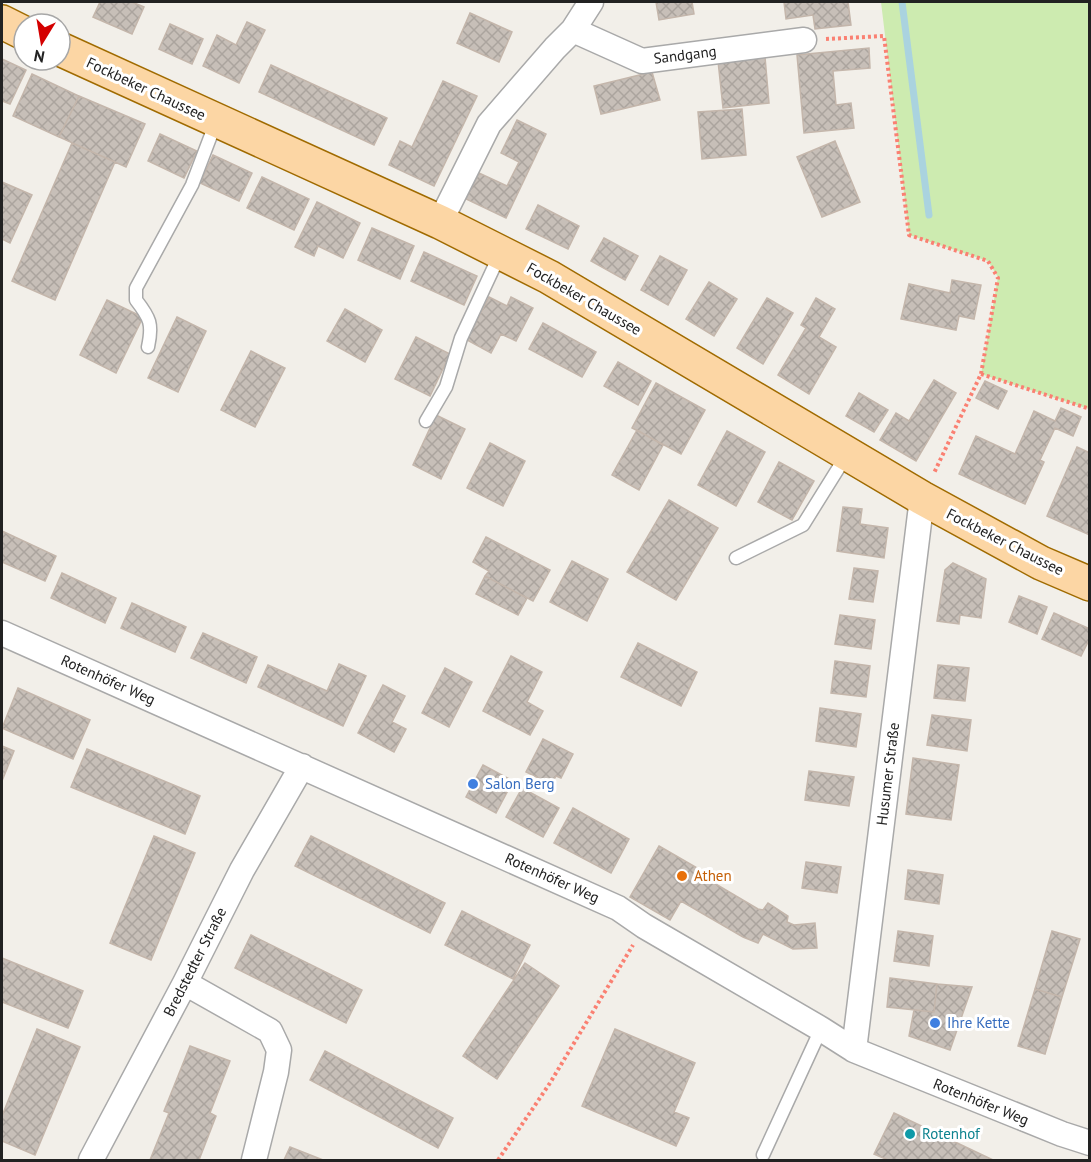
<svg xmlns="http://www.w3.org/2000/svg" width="1091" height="1162" font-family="'PT Sans',sans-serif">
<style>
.grass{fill:#cdebb0}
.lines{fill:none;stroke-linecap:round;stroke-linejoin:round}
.stream{stroke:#aad3df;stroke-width:7}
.building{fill:url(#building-cross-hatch);stroke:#c4b6ab;stroke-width:1.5}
.lane-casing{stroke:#a9a9a9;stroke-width:15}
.street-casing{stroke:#a9a9a9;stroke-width:27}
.primary-casing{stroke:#a06b00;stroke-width:36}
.path{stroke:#fa8072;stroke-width:4;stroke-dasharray:3 3;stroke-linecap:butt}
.lane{stroke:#fff;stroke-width:12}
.street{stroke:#fff;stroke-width:24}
.primary{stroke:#fcd6a4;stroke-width:33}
.shop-dot{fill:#3f7fe0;stroke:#fff;stroke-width:2}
.food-dot{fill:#e8710a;stroke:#fff;stroke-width:2}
.culture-dot{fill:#0f9aa8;stroke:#fff;stroke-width:2}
.labels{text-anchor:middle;stroke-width:6;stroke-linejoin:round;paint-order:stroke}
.street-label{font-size:15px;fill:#222;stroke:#fff}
.shop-label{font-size:15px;fill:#366cbe;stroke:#fff;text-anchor:start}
.food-label{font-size:15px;fill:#c56008;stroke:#fff;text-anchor:start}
.culture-label{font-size:15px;fill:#0d838f;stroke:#fff;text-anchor:start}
</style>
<defs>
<pattern id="building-cross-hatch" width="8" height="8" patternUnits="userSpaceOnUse" patternTransform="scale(1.5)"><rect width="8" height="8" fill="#c7bfb8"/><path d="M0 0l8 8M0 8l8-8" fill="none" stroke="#aba49e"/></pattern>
</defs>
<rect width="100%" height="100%" fill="#f2efe9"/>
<path class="grass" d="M881,2H1089V409L981,374L998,277L988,261L909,235Z"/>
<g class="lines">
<path class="stream" d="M902,2L929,215"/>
</g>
<path class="building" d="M100,2H132L144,7L132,34L93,17Z
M656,2H692L694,14L659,20Z
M784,2H848L851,25L815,29L813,15L786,19Z
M470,13L512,32L499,62L457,43Z
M247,22L265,30L239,83L203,66L217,35L236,45Z
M170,24L203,39L192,64L159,49Z
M869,48L870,68L833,71L836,105L851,103L854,128L804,133L797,55Z
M765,57L769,103L723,108L718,61Z
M2,59L26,70L10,104L2,101Z
M271,65L387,118L374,145L259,92Z
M652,72L660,100L601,114L594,86Z
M32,74L79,96L59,137L13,116Z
M443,81L477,96L434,186L389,165L400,141L412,147Z
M79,96L145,124L126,167L59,137Z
M742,109L746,155L702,159L698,112Z
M517,120L546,134L506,218L466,199L479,173L507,186L519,162L501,153Z
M160,134L197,151L184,178L148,161Z
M835,141L860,202L822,217L797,157Z
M72,143L115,162L55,300L12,281Z
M213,155L252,173L239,201L200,183Z
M262,177L309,199L294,230L247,208Z
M2,182L32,195L10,243L2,239Z
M317,202L360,223L343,258L318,246L314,256L295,247Z
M538,205L579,226L568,249L526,229Z
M372,228L414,246L400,279L358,260Z
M604,238L638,256L625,280L591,261Z
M424,252L477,276L464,305L411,281Z
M660,256L687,270L668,305L641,290Z
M952,280L981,285L974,319L959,316L956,330L901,319L909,284L950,293Z
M709,282L737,299L714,336L686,319Z
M489,297L507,306L511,297L533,308L516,341L501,334L491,353L467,340Z
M767,298L793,313L763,364L737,348Z
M816,298L835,309L819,337L836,347L809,394L778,375L806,328L801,325Z
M107,300L143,317L116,373L80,355Z
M345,309L382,330L365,362L327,341Z
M177,317L206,331L178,392L148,378Z
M543,323L596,352L582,377L529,349Z
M416,337L450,354L430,396L395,379Z
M251,351L285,368L255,427L221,410Z
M618,362L651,381L638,405L604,386Z
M934,380L956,393L916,461L880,440L896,413L909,421Z
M985,381L1007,391L998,409L976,398Z
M656,383L705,410L681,454L632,428Z
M859,393L888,410L874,432L846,416Z
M1061,408L1081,417L1073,436L1055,428L1040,460L1044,462L1025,504L959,474L976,436L1015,454L1034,411L1055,421Z
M436,415L465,429L441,479L413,465Z
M637,430L663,445L639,490L612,475Z
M727,431L765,452L736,506L698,485Z
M490,443L525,461L503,506L467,488Z
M1077,447L1090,453V535L1047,516Z
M779,462L814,481L792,520L758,502Z
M669,500L718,528L676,600L627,572Z
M843,507L862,509L860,524L888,528L884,558L837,551Z
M2,531L56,556L45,581L2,562Z
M486,537L550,570L533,601L485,576L489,571L473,562Z
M572,561L608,579L587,621L550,602Z
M953,563L986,579L981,618L960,615L959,624L937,621L945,570Z
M854,568L878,571L873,602L849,599Z
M62,573L116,598L105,623L51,598Z
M485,576L527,598L518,615L476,594Z
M1019,596L1047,607L1037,634L1009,622Z
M132,603L186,627L175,652L121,628Z
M1054,613L1090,629V638L1081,656L1042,639Z
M840,615L875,620L871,649L835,644Z
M203,633L257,657L246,683L191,658Z
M638,643L697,672L681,706L621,677Z
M511,656L542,672L527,702L543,711L530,735L483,711Z
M835,661L870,666L866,697L831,693Z
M339,664L366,676L343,726L258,687L268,665L327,691Z
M938,665L969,668L965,701L934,698Z
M445,668L472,682L449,727L422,713Z
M383,685L405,696L392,722L406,729L394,752L358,733Z
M18,688L90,720L73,759L2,728Z
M820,708L861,714L856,747L816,741Z
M932,715L971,720L967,751L927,745Z
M543,739L573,754L561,778L556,776L551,784L526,772Z
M2,746L14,751L2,781Z
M87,749L200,796L185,834L71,787Z
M913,758L959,765L951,820L906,814Z
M483,765L513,781L496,813L466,797Z
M809,771L854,777L849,806L805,800Z
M522,788L559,808L543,837L506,817Z
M573,808L629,839L611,873L554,843Z
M154,836L195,853L151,960L110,943Z
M311,836L445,903L430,933L295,866Z
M659,846L699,869L697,873L758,909L763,910L768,903L788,916L787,922L794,925L815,923L817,948L793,949L763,934L758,943L743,937L681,901L670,920L630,897Z
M806,862L841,867L837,893L802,888Z
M908,870L943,875L939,904L905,899Z
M462,911L530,945L513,979L445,945Z
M898,931L933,936L929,966L894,961Z
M1052,931L1080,939L1062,997L1035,989Z
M251,935L362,990L346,1023L235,968Z
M2,958L83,991L68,1028L2,1002Z
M525,963L559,986L497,1079L463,1056Z
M890,978L937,984L934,1012L887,1007Z
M937,984L972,987L950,1050L909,1036L914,1010L934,1012Z
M1035,989L1062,997L1045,1054L1018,1046Z
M37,1029L80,1047L35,1155L2,1141V1116Z
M615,1029L695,1063L674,1112L689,1118L676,1146L582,1106Z
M190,1046L230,1061L210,1113L216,1116L199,1160H150L169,1113L164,1111Z
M325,1051L453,1118L438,1148L310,1080Z
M894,1113L993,1160H888L874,1154Z
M290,1147L323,1160H284Z"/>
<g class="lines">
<g class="lane-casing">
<path id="lane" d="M148,347C153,324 150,318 136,300V288L192,185L216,122
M426,421L446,387L461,338L500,254
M736,558L803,525L846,456
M763,1155L821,1029"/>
</g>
<g class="street-casing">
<path id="street" d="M573,30L591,2
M440,222L489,124L555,48L573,30L642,61L804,40
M2,633L618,908L644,926L821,1029L854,1050L1062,1134L1090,1143
M185,983L270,1031L279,1050L276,1072L254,1160
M854,1050L922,498
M91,1160L185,983L242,870L302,766"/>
</g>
<g class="primary-casing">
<path id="primary" d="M2,22L24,33
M60,49L440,222L549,277L922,498L1041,563L1090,584"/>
</g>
<path class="path" d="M826,39L884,36L909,235L988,261L998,278L981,374L934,473
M981,374L1090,409
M498,1160L550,1083L633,945"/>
<use href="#lane" class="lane"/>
<use href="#street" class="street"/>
<use href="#primary" class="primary"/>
</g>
<g class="shop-dot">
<circle cx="473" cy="784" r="6"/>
<circle cx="935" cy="1023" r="6"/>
</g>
<circle class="food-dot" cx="682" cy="876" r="6"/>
<circle class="culture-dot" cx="910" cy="1134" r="6"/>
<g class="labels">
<g class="street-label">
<text transform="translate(685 55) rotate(-7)" y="5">Sandgang</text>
<text transform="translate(146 89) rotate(25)" y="5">Fockbeker Chaussee</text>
<text transform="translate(584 299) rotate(30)" y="5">Fockbeker Chaussee</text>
<text transform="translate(1005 542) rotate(27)" y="5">Fockbeker Chaussee</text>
<text transform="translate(108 680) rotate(24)" y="5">Rotenhöfer Weg</text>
<text transform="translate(888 774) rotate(-83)" y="5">Husumer Straße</text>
<text transform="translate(552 878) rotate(24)" y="5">Rotenhöfer Weg</text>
<text transform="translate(195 962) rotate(-63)" y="5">Bredstedter Straße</text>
<text transform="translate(981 1102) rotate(22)" y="5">Rotenhöfer Weg</text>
</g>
<g class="shop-label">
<text x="485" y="789">Salon Berg</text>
<text x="947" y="1028">Ihre Kette</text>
</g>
<g class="food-label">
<text x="694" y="881">Athen</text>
</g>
<g class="culture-label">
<text x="922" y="1139">Rotenhof</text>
</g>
</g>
<rect width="1091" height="1162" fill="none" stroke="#222222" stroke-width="6"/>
<g transform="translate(42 42) rotate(191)"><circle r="28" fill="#ffffff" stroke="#a7a7a7" stroke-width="1.5"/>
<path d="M0-4.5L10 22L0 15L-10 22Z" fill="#d40000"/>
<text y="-9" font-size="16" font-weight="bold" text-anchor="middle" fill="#222222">N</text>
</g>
</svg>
